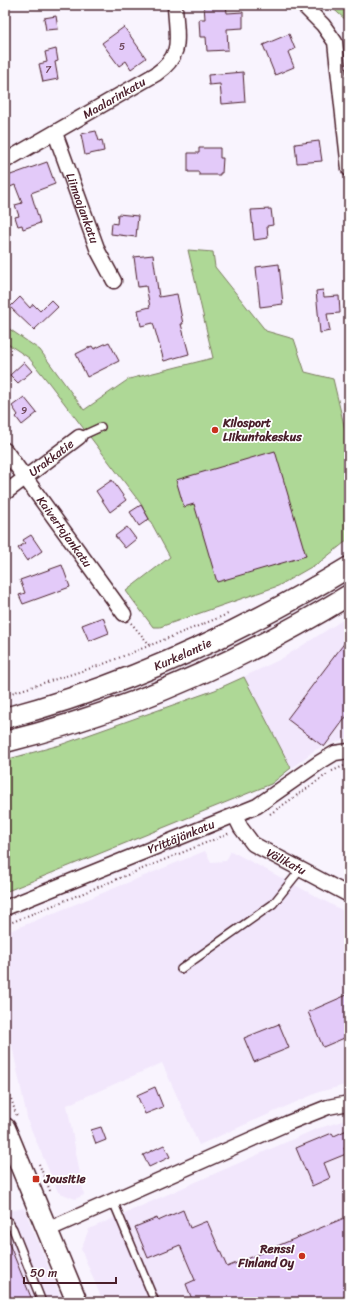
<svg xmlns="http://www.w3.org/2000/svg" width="354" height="1307" font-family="Sriracha,sans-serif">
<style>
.built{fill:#f2e7fc}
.green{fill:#aed896;stroke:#7c7c60}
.building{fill:#e3caf9;stroke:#4a1f2b}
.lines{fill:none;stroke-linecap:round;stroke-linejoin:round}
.lane-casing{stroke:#4a1f2b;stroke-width:10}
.street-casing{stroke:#4a1f2b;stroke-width:17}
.secondary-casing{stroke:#4a1f2b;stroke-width:23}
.path{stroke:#4a1f2b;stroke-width:2;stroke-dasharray:1 3;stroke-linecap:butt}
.lane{stroke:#fff;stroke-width:7}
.street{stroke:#fff;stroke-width:14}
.secondary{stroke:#fff;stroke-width:20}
.poi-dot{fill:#c8321e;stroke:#fff;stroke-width:1.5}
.labels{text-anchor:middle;stroke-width:3.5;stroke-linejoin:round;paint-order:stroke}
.number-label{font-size:10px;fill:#704a5e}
.street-label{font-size:12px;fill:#4a1f2b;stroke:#fff}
.poi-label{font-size:12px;font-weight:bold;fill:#4a1f2b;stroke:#fff;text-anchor:start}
</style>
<rect width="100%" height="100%" fill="#f9f4fe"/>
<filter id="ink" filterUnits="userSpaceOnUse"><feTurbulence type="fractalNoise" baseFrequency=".025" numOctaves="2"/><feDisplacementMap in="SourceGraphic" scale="8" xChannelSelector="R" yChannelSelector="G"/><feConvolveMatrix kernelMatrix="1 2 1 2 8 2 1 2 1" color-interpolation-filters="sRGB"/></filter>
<g filter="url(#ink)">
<path class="built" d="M349,616V737L315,750L271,784L5,892V773L216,690L281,659Z
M205,851L211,862L226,861L231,851L349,914V1084L319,1092L199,1145L162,1063L67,1105L84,1195L75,1199L58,1192L28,1122L5,1012V933Z
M349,1119V1302H103L81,1249L89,1229L316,1129Z
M24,1208L63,1302H5V1212Z"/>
<path class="green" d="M329,5H349V19L347,21Z
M188,250L213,252L215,267L266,331L294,339L305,372L333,379L349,446V539L320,562L278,586L160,627H153L126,591L170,557L141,504L49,383L29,358L5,342V326L40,350L84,410L129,379L213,358Z
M244,677L291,768L271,784L5,892V760L60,745L215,690Z"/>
<path class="building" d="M204,5H226L227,13L243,12V28L227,29L228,50L207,51L206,37H200L199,19H205Z
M56,16L58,29L46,30L44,18Z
M124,27L146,58L131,69L126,61L119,66L102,43Z
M289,34L295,49L288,52L294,67L275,75L263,45Z
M56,49L58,61L55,62L58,79L43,82L39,64L47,62L45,52Z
M243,72L245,102L222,104L220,84L209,85L208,75Z
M96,131L99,141L102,140L104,151L85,155L81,134Z
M319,141L322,161L297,163L295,144Z
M199,148H220V158H223L222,173H220V175H199V172H188V153H199Z
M47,162L55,184L31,193L40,223L23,229L22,225L18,226L15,217L19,216L15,205L22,203L15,185L5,189V177Z
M271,209L273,225L267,226L268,238L254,240L251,210Z
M118,214L138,216L136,237L111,234L112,223L117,224Z
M153,255L159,297L177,294L183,324H181L189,354L164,361L153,323L141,326L138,310L150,307L146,286L138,287L134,257Z
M279,264L283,304L260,307L256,267Z
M323,290L324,297L339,296L340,313L327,314L330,331L320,333L316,291Z
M20,297L30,308L33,304L40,311L51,300L58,307L34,330L10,307Z
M109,342L119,361L87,377L76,354L92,346L94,349Z
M24,362L32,371L18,383L10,375Z
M24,397L37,413L22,425L16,417L18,415L12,406Z
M275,451L306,556L217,582L194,504L184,507L176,480Z
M112,480L126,500L110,512L96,491Z
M141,505L149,519L139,526L130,512Z
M127,527L136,539L125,548L115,536Z
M31,535L42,551L27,561L18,548L25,543L23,540Z
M62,565L70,587L23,604L19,595L25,593L20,580Z
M103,617L109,633L89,641L82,625Z
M349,637V713L324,747L287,719Z
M349,994V1036L323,1047L308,1012Z
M279,1024L289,1048L254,1062L244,1038Z
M155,1087L163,1107L145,1114L137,1095Z
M101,1127L106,1140L96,1144L91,1130Z
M349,1129V1146L344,1148L346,1154L324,1163L330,1178L312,1186L296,1148L332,1133L334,1136Z
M164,1145L170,1157L149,1167L143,1155Z
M183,1210L190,1228L207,1221L227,1267L349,1216V1296L336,1302H193L186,1284L195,1280L180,1245L148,1258L135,1227L157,1218L158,1221Z
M5,1234L33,1302H5Z"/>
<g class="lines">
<g class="lane-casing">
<path id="lane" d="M79,437L101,427
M181,969L273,904L301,869
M113,1201L155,1302
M5,1220L8,1221L13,1229L42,1302"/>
</g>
<g class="street-casing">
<g id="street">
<path d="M303,5L323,25L335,42L349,169"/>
<path id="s1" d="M55,133L98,251L114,281"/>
<path id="s2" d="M5,161L156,74C185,54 176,36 175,5"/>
<path id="s3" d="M5,450L124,614"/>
<path id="s4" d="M5,493L79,437"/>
<path id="s5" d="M235,816L241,828L253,844L349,895"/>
<path id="s6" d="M5,908L257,806L320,762L335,753L349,751"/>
<path d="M47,1230L288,1123L328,1107L349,1103"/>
</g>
</g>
<g class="secondary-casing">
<g id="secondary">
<path id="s7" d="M5,718C126,686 242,632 349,567"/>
<path d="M5,742C126,712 243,660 349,595"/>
<path d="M5,1128L77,1302"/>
</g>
</g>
<path class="path" d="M131,623L150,645
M5,695L101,665L228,614
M332,771L344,766L349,767
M270,814L329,773
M5,925L230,833
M5,1080L17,1117
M39,1164L51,1193"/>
<use href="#lane" class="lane"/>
<use href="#street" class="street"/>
<use href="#secondary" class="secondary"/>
</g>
</g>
<g class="poi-dot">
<circle cx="215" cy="430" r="4"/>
<rect x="32" y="1175" width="8" height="8" rx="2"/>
<circle cx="302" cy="1256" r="4"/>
</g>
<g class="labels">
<g class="number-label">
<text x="122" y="50">5</text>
<text x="48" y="73">7</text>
<text x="24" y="414">9</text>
</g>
<g class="street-label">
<text dy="4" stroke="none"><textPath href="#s2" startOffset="126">Maalarinkatu</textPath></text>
<text dy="4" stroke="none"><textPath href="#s1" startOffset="80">Liimaajankatu</textPath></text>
<text dy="4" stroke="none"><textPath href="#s4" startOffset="58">Urakkatie</textPath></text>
<text dy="4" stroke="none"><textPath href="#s3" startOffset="101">Kaivertajankatu</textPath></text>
<text dy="4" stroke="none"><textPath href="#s7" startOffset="189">Kurkelantie</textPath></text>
<text dy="4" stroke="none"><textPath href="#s6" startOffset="190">Yrittäjänkatu</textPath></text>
<text dy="4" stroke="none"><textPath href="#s5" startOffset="71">Välikatu</textPath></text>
</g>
<g class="poi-label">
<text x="223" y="427">Kilosport<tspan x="223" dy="14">Liikuntakeskus</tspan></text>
<text x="44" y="1183">Jousitie</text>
<text x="294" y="1253" text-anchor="end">Renssi<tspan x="294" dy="14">Finland Oy</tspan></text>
</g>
</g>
<rect width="354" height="1307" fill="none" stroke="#fff" stroke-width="20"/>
<rect x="10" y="10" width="334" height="1287" fill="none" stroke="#4a1f2b" stroke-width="1.5" filter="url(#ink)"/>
<path d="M24 1277v6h92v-6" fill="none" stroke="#4a1f2b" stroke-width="2"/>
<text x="30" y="1277" font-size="12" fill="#4a1f2b" stroke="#ffffff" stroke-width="3" paint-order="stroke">50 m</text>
</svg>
